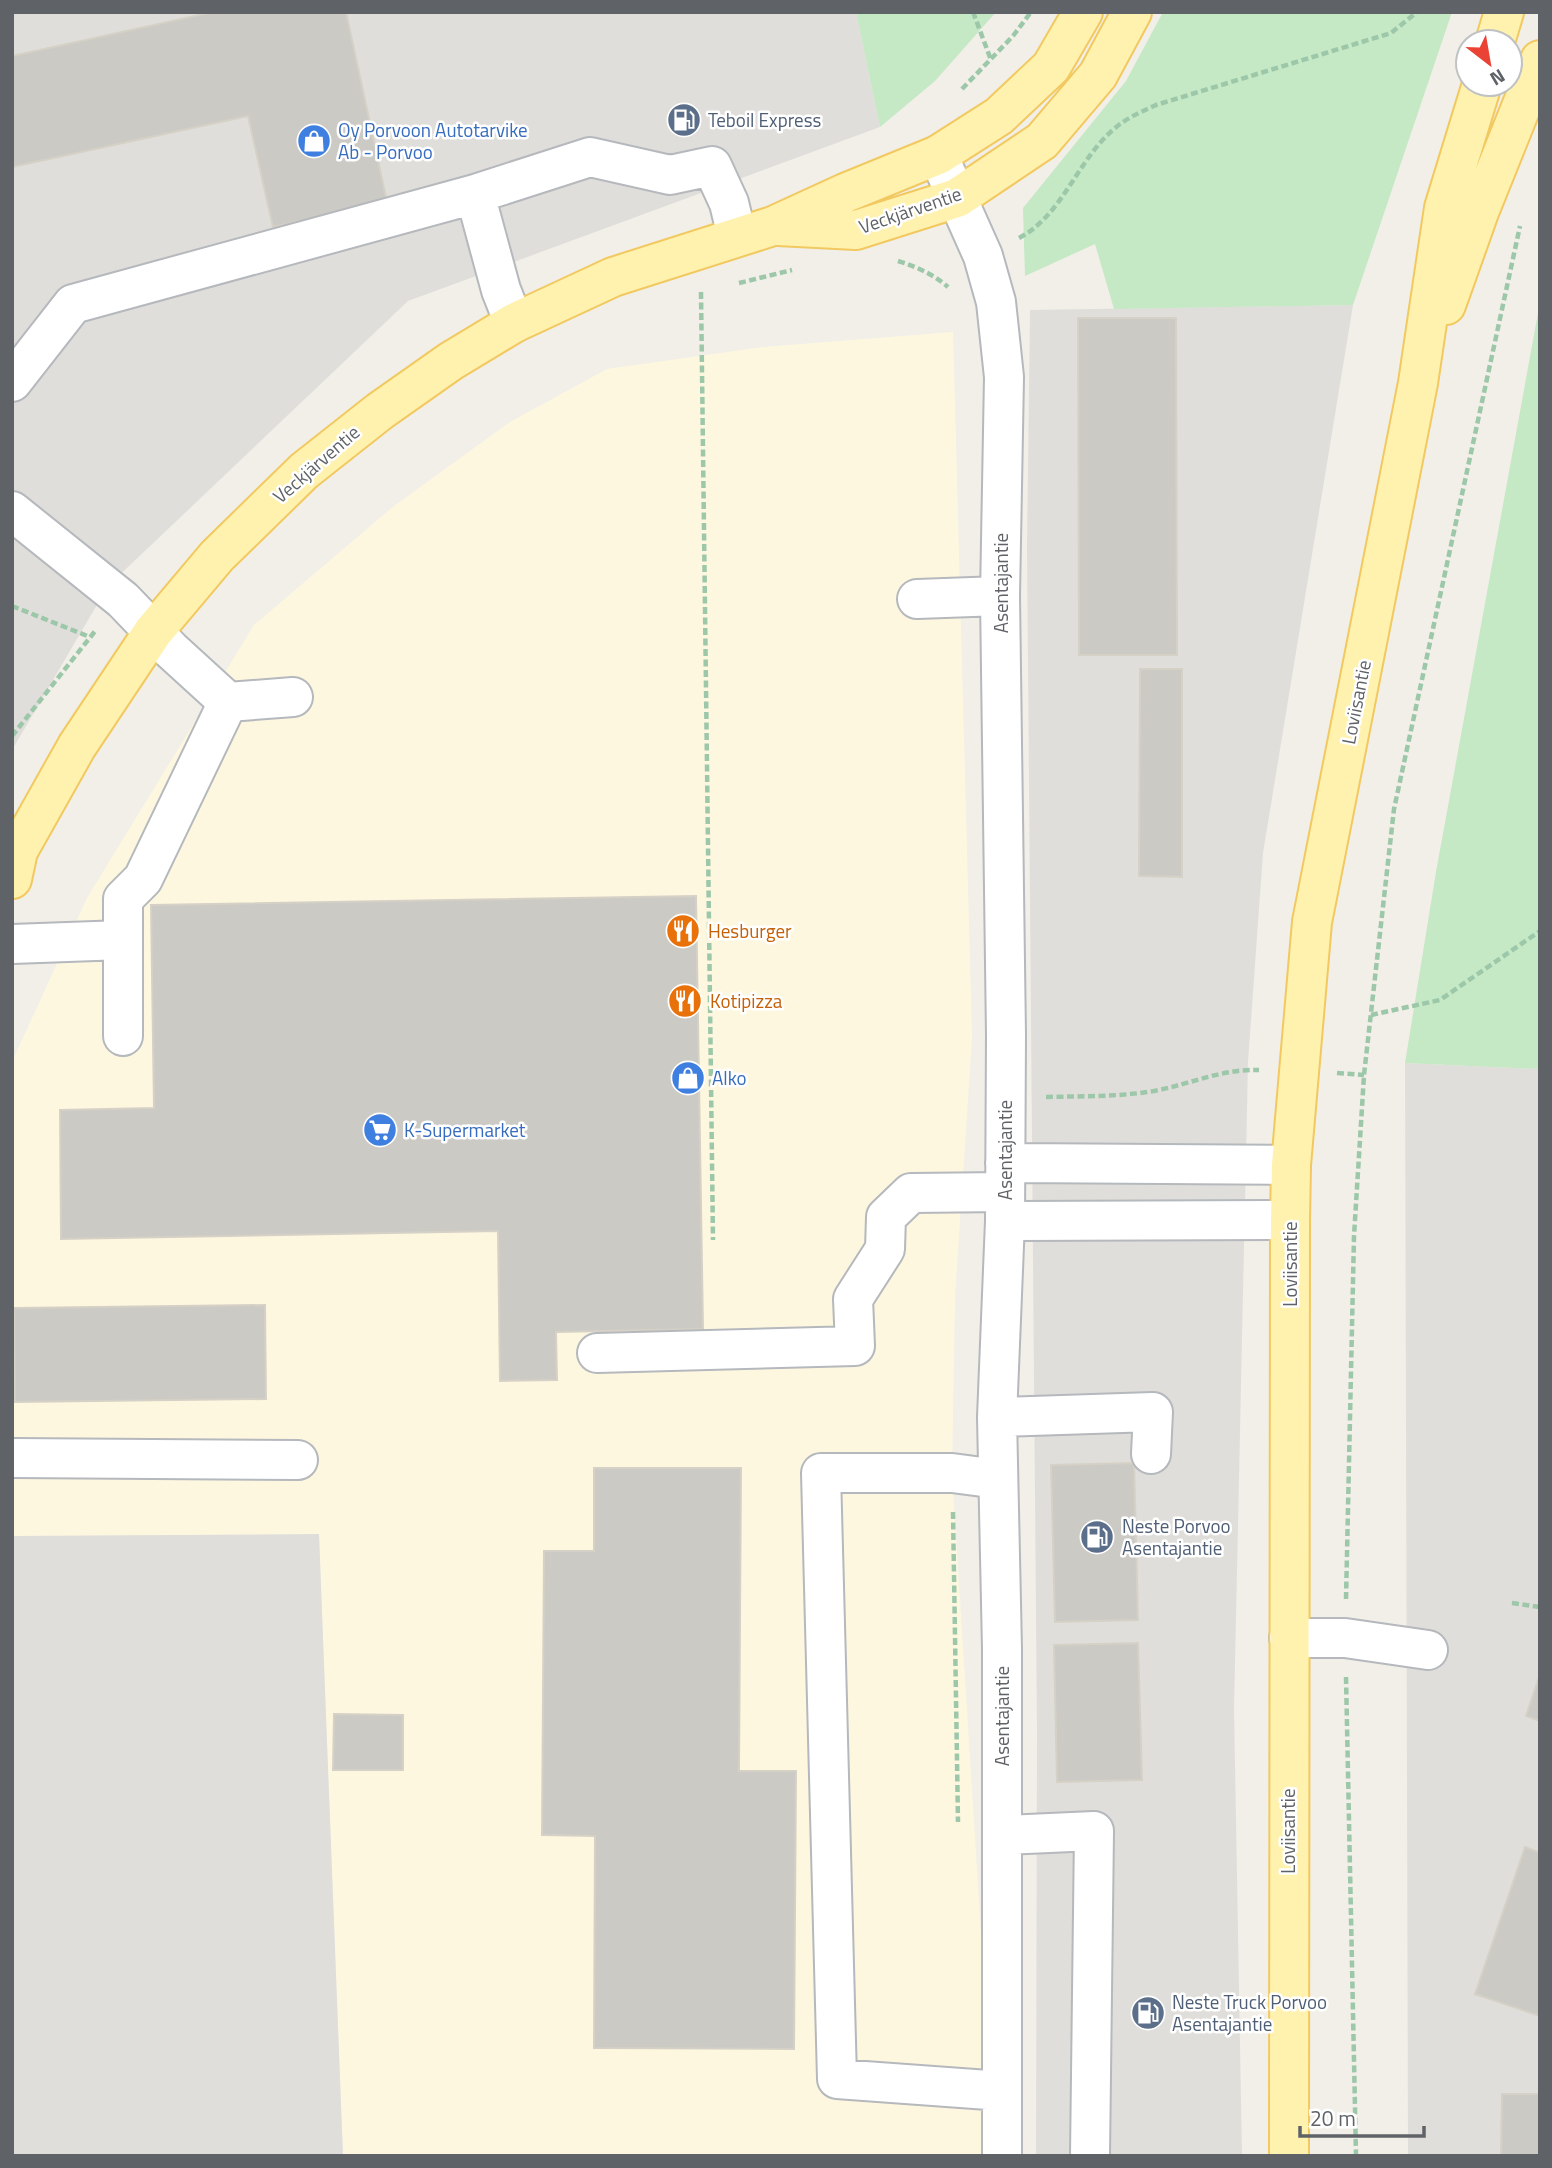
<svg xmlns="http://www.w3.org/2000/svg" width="1552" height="2168" font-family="'Titillium Web',sans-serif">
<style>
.commercial{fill:#fef7e0}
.industrial{fill:#e0deda}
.green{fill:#c5e8c5}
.building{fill:#cccac5;stroke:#d6d1c6;stroke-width:2}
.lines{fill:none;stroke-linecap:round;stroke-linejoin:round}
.minor-casing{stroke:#b5b8bc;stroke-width:42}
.major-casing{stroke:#f2c960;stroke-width:42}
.path{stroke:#9cc7a9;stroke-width:4.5;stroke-dasharray:7 3.5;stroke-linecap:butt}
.minor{stroke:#fff;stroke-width:38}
.major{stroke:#fff2af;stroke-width:38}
.labels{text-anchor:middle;stroke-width:5;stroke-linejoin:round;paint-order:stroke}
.service-label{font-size:19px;fill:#4e5e75;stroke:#fff;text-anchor:start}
.shop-label{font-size:19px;fill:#366cbe;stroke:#fff;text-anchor:start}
.street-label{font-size:19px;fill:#5f6368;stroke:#fff}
.food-label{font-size:19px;fill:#c56008;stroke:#fff;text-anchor:start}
</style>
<rect width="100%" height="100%" fill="#f1efe8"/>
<path class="commercial" d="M953,332L972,1037L955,1297L952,1473L995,2156H343L319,1535L12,1536V1062L87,898L254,625L394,506L510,422L607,369L763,347Z"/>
<path class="industrial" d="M12,12H856L880,127L408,301L108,586L12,750Z
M1353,305L1263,853L1248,1062L1234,1709L1242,2156H1036L1037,1734L1027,547L1030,310Z
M1405,1063L1540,1069V2156H1408Z
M319,1534L343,2156H12V1536Z"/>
<path class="green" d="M856,12H996L935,81L880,127Z
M1163,12H1452L1353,305L1114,309L1095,244L1025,276L1023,208L1126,81Z
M1540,302V1069L1405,1063L1436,872Z"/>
<path class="building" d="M213,12H346L387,202L273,227L248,116L12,167V56Z
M1078,318H1176L1177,655H1079Z
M1140,669H1182V877L1139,876Z
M696,896L703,1329L556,1332L557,1380L500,1381L498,1231L61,1239L60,1110L154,1108L151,905Z
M265,1305L266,1399L15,1402L14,1308Z
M1134,1463L1138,1620L1055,1622L1051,1465Z
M594,1468H741L739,1771H796L794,2049L594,2048L595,1836L542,1835L544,1551H594Z
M1138,1643L1142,1780L1057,1782L1054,1645Z
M1540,1674V1721L1526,1716Z
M334,1714L403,1715V1770H333Z
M1525,1847L1538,1852L1540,1848V2016L1475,1994Z
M1502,2094H1540V2156H1501Z"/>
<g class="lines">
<g class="minor-casing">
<path id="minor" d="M938,155L983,256L996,302L1004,377L1000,596L1006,1036L1005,1221L997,1417L1002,1649V2156
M514,323L501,290L475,194L590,157L670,175L712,166L729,203L737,236
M12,382L73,304L475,194
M12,511L123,600L171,650L228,702L293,697
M917,599L1000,596
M12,944L123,940
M123,1036V899L143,879L228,702
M1005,1163L1291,1165
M1005,1221L1290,1220
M597,1353L855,1346L853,1299L885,1249L886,1217L911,1193L1005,1192
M997,1417L1153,1412L1151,1454
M12,1458L298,1460
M998,1479L952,1473H821L837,2079L1002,2091
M1289,1638H1345L1428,1650
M1003,1835L1094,1831L1090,2156"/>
</g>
<g class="major-casing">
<path id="major" d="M1495,42L1504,12
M778,226L856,230L957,198L1042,141L1098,75L1132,12
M1446,305L1479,212L1540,60
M12,879L18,851L77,746L153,632L217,556L304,471L380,411L451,361L514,323L613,277L773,226L845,193L938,155L999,116L1051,67L1083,12
M1289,2156L1290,1220L1291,1165L1312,922L1418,383L1444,208L1482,84"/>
</g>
<path class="path" d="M973,12L991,60
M962,89L1013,36L1031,12
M1019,238C1063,215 1077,160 1114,129C1126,118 1141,112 1156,105L1391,33L1417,12
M898,261C917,267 933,274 948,287
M739,283L792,270
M701,292L713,1240
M12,606L90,637
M12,736L96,630
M1371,1015L1440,1000L1540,931
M1337,1073L1364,1075
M1046,1097C1082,1096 1118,1097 1154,1091C1191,1084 1220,1069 1259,1070
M953,1512L958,1822
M1346,1599L1354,1236L1364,1075L1394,809L1520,226
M1512,1603L1540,1607
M1346,1677L1356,2156"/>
<use href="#minor" class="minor"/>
<use href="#major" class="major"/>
</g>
<defs>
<g id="fuel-disc" transform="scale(1.75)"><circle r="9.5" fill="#5c6f8a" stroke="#fff"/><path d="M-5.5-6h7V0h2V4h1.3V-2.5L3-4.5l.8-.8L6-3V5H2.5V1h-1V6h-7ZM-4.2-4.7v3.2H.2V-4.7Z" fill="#fff"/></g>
<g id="shop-disc" transform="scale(1.75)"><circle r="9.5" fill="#3f7fe0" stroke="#fff"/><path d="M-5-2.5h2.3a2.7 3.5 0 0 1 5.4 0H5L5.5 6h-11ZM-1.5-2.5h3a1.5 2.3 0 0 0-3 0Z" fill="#fff"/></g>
<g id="restaurant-disc" transform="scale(1.75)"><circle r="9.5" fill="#e8710a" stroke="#fff"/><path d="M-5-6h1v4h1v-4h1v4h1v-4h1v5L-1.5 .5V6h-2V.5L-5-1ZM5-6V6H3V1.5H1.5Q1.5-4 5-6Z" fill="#fff"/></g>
<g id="supermarket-disc" transform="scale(1.75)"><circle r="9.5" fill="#3f7fe0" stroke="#fff"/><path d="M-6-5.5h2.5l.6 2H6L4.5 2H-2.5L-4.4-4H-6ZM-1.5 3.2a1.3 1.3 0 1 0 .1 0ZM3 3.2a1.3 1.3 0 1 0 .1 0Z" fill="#fff"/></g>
</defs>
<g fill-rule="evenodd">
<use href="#fuel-disc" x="684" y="120"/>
<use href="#shop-disc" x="314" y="141"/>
<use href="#restaurant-disc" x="683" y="931"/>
<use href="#restaurant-disc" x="685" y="1001"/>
<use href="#shop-disc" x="688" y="1078"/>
<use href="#supermarket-disc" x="380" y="1130"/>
<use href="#fuel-disc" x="1097" y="1537"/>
<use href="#fuel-disc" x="1148" y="2013"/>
</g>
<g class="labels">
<g class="service-label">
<text x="708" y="127">Teboil Express</text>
<text x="1122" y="1533">Neste Porvoo<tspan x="1122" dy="22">Asentajantie</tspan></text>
<text x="1172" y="2009">Neste Truck Porvoo<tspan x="1172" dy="22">Asentajantie</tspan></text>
</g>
<g class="shop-label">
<text x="338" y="137">Oy Porvoon Autotarvike<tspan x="338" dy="22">Ab - Porvoo</tspan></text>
<text x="712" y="1085">Alko</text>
<text x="404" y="1137">K-Supermarket</text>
</g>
<g class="street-label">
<text transform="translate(910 210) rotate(-19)" y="7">Veckjärventie</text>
<text transform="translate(316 464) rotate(-41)" y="7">Veckjärventie</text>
<text transform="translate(1001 583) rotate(-90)" y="7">Asentajantie</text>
<text transform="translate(1356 702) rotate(-79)" y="7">Loviisantie</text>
<text transform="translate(1005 1150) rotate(-90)" y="7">Asentajantie</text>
<text transform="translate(1290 1264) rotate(-90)" y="7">Loviisantie</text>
<text transform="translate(1002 1716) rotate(-90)" y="7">Asentajantie</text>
<text transform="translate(1288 1831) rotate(-90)" y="7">Loviisantie</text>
</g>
<g class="food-label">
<text x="708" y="938">Hesburger</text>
<text x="710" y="1008">Kotipizza</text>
</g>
</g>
<rect width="1552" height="2168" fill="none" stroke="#5f6368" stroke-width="28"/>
<g transform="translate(1489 63) rotate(149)"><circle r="33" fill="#ffffff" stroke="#bfc1c3" stroke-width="2"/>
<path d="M0-5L12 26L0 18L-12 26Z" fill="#ea4335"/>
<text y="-10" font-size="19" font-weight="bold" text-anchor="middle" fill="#5f6368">N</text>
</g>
<path d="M1300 2126v10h124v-10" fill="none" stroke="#5f6368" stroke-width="3.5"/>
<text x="1310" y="2126" font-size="21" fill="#5f6368" stroke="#ffffff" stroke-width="5" paint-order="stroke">20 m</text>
</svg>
